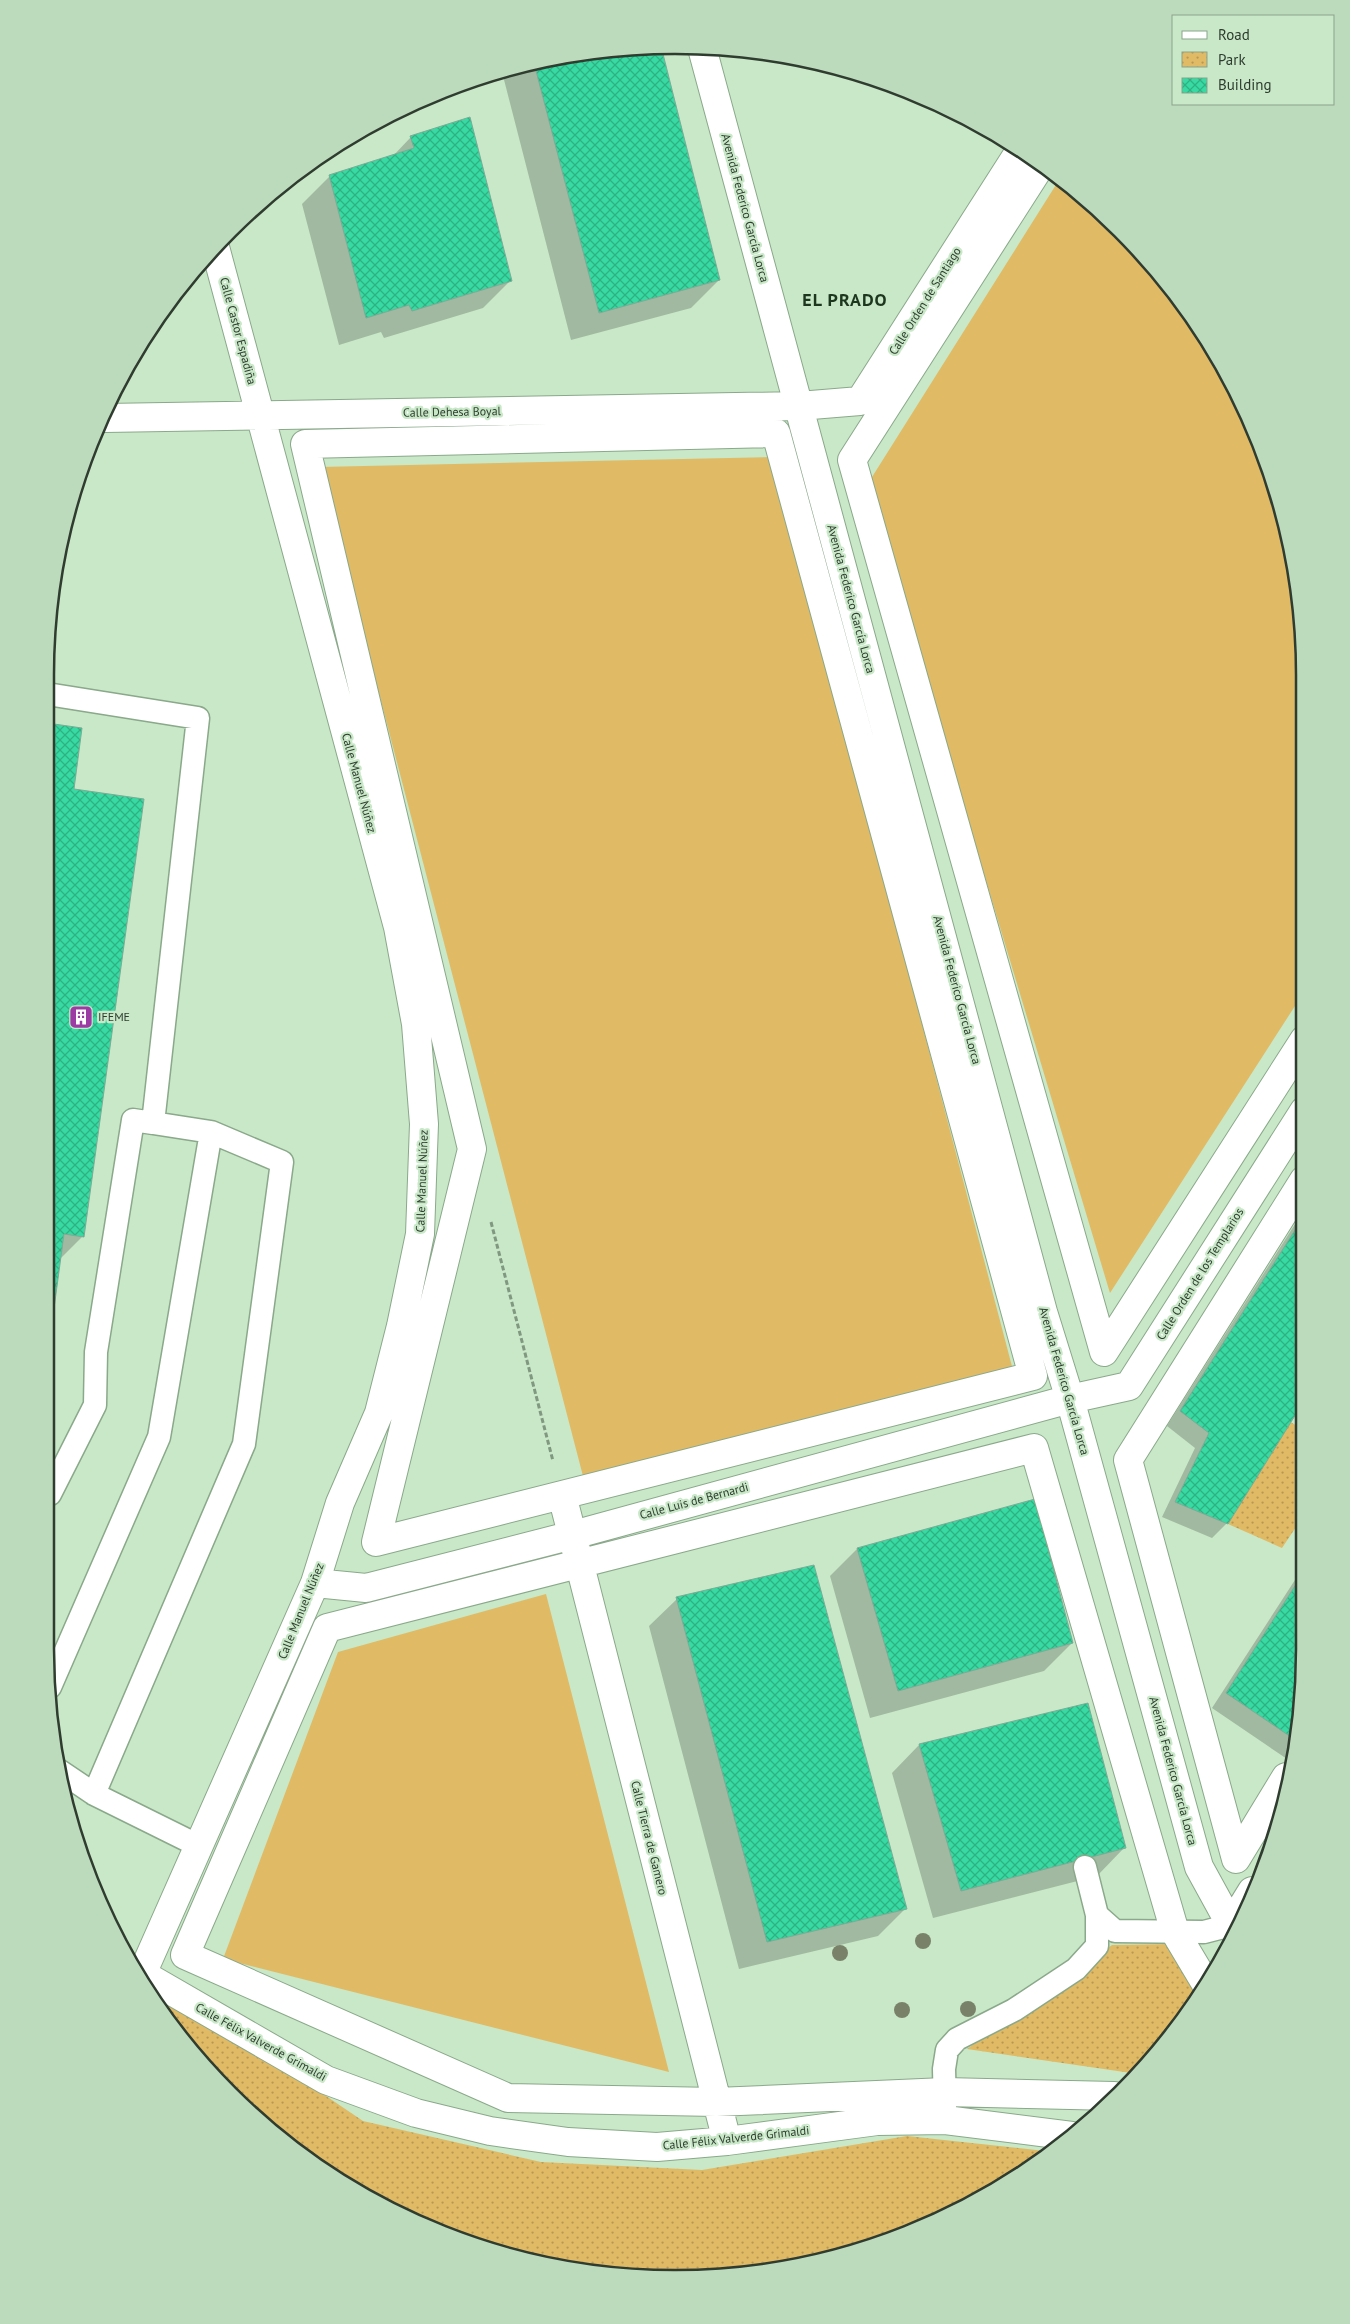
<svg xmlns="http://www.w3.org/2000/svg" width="1350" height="2324" font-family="'PT Sans',sans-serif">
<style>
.grass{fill:#e1ba65}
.park{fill:url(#park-dots)}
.shadow{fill:#0003}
.building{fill:url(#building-cross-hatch);stroke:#7faa96}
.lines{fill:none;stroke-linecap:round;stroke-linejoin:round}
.lane-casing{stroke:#8aa88a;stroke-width:25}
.street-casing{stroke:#8aa88a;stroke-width:30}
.path{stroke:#809780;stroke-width:3;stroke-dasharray:5 2.5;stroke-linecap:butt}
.lane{stroke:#fff;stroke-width:22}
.street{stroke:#fff;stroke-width:28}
.tree{fill:#798268}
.labels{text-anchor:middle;stroke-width:4.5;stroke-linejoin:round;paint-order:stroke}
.street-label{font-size:12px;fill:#2f3c2f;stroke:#c8e8c8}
.poi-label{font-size:12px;fill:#2f3c2f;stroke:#c8e8c8;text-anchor:start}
.district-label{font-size:18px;font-weight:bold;letter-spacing:1px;fill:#1d371e;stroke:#c8e8c8}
.rim{fill:none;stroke:#2f3c2f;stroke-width:2.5}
</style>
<defs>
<pattern id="park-dots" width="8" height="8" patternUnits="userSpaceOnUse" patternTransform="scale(1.25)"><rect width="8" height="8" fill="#e1ba65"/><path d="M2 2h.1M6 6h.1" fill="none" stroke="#b79854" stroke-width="1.8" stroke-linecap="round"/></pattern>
<pattern id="building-cross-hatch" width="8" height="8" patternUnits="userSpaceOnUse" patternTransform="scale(1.25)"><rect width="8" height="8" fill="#36daa2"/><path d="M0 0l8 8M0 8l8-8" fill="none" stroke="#2eb284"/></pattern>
</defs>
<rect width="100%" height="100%" fill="#c8e8c8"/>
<path class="grass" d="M1059,180L1121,230L1220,360L1272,473L1304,634V992L1110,1293L867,485Z
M773,457L1014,1374L583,1476L320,467Z
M546,1594L669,2072L223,1959L338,1652Z"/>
<path class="park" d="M1282,1417L1304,1430V1515L1282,1548L1228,1524Z
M1169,1944L1199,1998L1148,2065L1138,2074L967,2049L1112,1945Z
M134,1966L363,2121L541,2162L702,2170L907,2136L1054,2152L990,2195L878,2245L716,2278L593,2274L512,2257L397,2214L325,2173L230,2095L175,2032Z"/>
<path class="shadow" d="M552,57L719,280L691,308L571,340L502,72Z
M411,137L511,280L483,308L384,338L381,332L339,345L302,204L330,176L392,157Z
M47,724L81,729L72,790L83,1236L59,1260L52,1315L49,1318Z
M1304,1210V1399L1227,1523L1212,1538L1162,1517L1195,1448L1167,1426Z
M857,1549L1072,1643L1044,1671L870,1718L830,1576Z
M1304,1566V1690L1290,1761L1212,1708Z
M677,1599L906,1908L878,1936L739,1969L649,1626Z
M919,1745L1124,1848L1097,1876L933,1918L892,1773Z"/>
<path class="building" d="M661,46L720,280L599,313L534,63L552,57Z
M470,117L512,281L412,311L409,305L366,318L329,175L414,148L410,136Z
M47,723L82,728L74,789L144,799L84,1237L64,1234L53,1316L49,1315Z
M1304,1216V1401L1228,1524L1175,1502L1209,1433L1180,1411Z
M1035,1499L1073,1643L898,1691L857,1548Z
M814,1565L907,1909L767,1942L676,1597Z
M1304,1572V1690L1294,1739L1226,1693Z
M1088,1703L1126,1848L961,1891L919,1744Z"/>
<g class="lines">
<g class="lane-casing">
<path id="lane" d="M47,694L198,718L153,1123L133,1120L96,1352L95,1405L50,1494
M50,1687L159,1437L211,1132
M60,1771L94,1794L199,1846
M94,1794L244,1444L282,1162L211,1132L153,1123
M1085,1867L1097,1915L1115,1931L1204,1932L1231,1925
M945,2108L944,2069L947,2050L957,2039L1014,2010L1076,1969L1097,1946V1915"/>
</g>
<g class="street-casing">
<path id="street" d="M702,48L1043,1312L1070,1399L1199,1867L1233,1929
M1041,165L852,460L1104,1352L1304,1040
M105,418L799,406L860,401L1021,149
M776,433L1033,1376L376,1542L472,1149L305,444Z
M562,1495L727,2141
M315,1583L366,1588L573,1535L1070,1399L1129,1386L1304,1111
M1286,1777L1236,1859L1128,1460L1304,1180
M1231,1925L1252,1891
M137,1971L326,2080L416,2113L490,2131L568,2142L657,2147L727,2141L877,2121L945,2120L1072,2136
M142,1974L315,1583L340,1503L379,1413L401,1326L420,1234L424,1124L416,1024L398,927L215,247
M1114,2096L945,2092L716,2102L508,2098L185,1955L327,1628L1034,1448L1175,1932L1206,1984"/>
</g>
<path class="path" d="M491,1222L553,1461"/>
<use href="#lane" class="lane"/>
<use href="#street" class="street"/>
</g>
<g class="tree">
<circle cx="923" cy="1941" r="8"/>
<circle cx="840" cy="1953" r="8"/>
<circle cx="968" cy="2009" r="8"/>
<circle cx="902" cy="2010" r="8"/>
</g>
<defs>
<g id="building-square" transform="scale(1.25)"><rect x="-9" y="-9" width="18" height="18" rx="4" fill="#9b3ba3" stroke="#c8e8c8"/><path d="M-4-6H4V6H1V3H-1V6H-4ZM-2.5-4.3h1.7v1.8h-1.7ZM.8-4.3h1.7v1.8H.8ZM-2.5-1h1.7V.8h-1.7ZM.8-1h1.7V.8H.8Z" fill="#fff"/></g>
</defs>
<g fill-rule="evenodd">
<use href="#building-square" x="81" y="1017"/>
</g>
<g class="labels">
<g class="street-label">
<text transform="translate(745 208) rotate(75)" y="4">Avenida Federico García Lorca</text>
<text transform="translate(925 301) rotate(-58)" y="4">Calle Orden de Santiago</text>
<text transform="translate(238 331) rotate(75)" y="4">Calle Castor Espadiña</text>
<text transform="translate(452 412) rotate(-1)" y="4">Calle Dehesa Boyal</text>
<text transform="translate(851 599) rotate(75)" y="4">Avenida Federico García Lorca</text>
<text transform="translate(359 783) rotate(75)" y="4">Calle Manuel Núñez</text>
<text transform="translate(957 990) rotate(75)" y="4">Avenida Federico García Lorca</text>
<text transform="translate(422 1181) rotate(-88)" y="4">Calle Manuel Núñez</text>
<text transform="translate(1200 1274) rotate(-58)" y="4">Calle Orden de los Templarios</text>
<text transform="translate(1064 1381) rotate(74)" y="4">Avenida Federico García Lorca</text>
<text transform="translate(694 1501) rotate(-15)" y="4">Calle Luis de Bernardi</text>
<text transform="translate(301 1611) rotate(-68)" y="4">Calle Manuel Núñez</text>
<text transform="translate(1173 1771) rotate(75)" y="4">Avenida Federico García Lorca</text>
<text transform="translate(649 1838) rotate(76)" y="4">Calle Tierra de Gamero</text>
<text transform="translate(261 2042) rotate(29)" y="4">Calle Félix Valverde Grimaldi</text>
<text transform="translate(736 2138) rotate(-6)" y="4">Calle Félix Valverde Grimaldi</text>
</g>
<g class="poi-label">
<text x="98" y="1021">IFEME</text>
</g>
<g class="district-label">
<text x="845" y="306">EL PRADO</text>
</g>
</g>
<path d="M0 0H1350V2324H0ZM675 54H675A621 621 0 0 1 1296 675V1649A621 621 0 0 1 675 2270H675A621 621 0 0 1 54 1649V675A621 621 0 0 1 675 54Z" fill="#bcdabc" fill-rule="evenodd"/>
<path class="rim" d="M675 54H675A621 621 0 0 1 1296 675V1649A621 621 0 0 1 675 2270H675A621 621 0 0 1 54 1649V675A621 621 0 0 1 675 54Z"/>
<rect x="1172" y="15" width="162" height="90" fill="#c8e8c8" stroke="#8ba38b"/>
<rect x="1182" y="31" width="25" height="8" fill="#ffffff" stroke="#8ba38b"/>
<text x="1218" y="40" font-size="15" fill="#2f3c2f">Road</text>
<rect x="1182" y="52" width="25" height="15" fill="url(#park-dots)" stroke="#8ba38b"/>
<text x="1218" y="65" font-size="15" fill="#2f3c2f">Park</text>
<rect x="1182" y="78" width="25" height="15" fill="url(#building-cross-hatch)" stroke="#8ba38b"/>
<text x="1218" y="90" font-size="15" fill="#2f3c2f">Building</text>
</svg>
